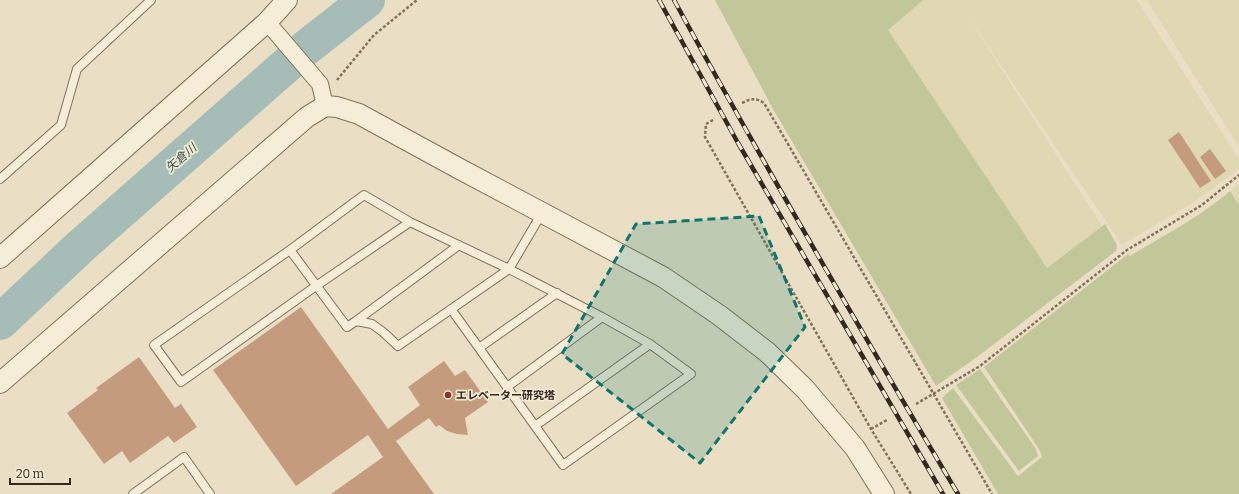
<svg xmlns="http://www.w3.org/2000/svg" width="1239" height="494" font-family="Bitter,'Noto Sans JP',serif">
<style>
.farmland{fill:#dfd8b2}
.green{fill:#c1c799}
.lines{fill:none;stroke-linecap:round;stroke-linejoin:round}
.river{stroke:#a6bdb7;stroke-width:36}
.building{fill:#c49c7d}
.service-casing{stroke:#83715c;stroke-width:10}
.minor-casing{stroke:#83715c;stroke-width:18}
.tertiary-casing{stroke:#83715c;stroke-width:22}
.path{stroke:#83715c;stroke-width:2.5;stroke-dasharray:3 2;stroke-linecap:butt}
.service{stroke:#f5edd7;stroke-width:8}
.minor{stroke:#f5edd7;stroke-width:16}
.tertiary{stroke:#f5edd7;stroke-width:20}
.rail-casing{stroke:#34291f;stroke-width:4.5}
.rail{stroke:#f2ead3;stroke-width:3;stroke-dasharray:9;stroke-linecap:butt}
.marked{fill:#0f766e;fill-opacity:0.2;stroke:#0f766e;stroke-width:3;stroke-dasharray:8 5;stroke-linejoin:round}
.poi-dot{fill:#8c3332;stroke:#f2ead3;stroke-width:1.5}
.labels{text-anchor:middle;stroke-width:3.5;stroke-linejoin:round;paint-order:stroke}
.poi-label{font-size:11px;font-weight:bold;fill:#34291f;stroke:#f2ead3;text-anchor:start}
.water-label{font-size:12px;font-style:italic;fill:#2f5251;stroke:#f2ead3}
</style>
<rect width="100%" height="100%" fill="#eadfc4"/>
<path class="farmland" d="M923,0H1137L1239,159V169L1194,202L1122,245L965,12L1102,226L1047,269L888,30Z
M1146,0H1239V147L1150,5Z
M1239,183V205L1230,191Z"/>
<path class="green" d="M715,0H923L888,30L1047,268L1105,224L1117,245L1116,251L977,357L936,386L773,109Z
M1230,191L1239,205V494H998L942,398L953,388L1018,476L1042,457L1039,449L984,367L1128,254L1130,256C1164,235 1200,217 1230,191Z
M980,369L1036,449L1038,456L1019,471L956,385Z"/>
<g class="lines">
<path class="river" d="M0,322L81,246L307,47L367,0"/>
</g>
<path class="building" d="M1179,132L1211,181L1200,188L1168,140Z
M1210,149L1226,171L1215,179L1200,157Z
M301,307L388,429L420,405L408,387L444,361L455,376L465,370L488,402L465,418L468,435L457,434L447,431L439,425L436,427L429,418L396,441L434,494H331L383,457L368,435L296,486L213,370Z
M139,357L175,408L181,404L197,427L174,443L168,436L130,463L122,451L104,464L67,413L98,390L96,388Z"/>
<g class="lines">
<g class="service-casing">
<path id="service" d="M0,179L61,125L77,69L151,0
M364,195L410,222L509,269L398,346L383,332L372,324L356,321L347,327L290,250Z
M290,250L154,345L181,382L316,286L410,222
M451,309L563,465L691,374L650,344L602,317L509,269L542,213
M356,321L459,245
M479,348L557,293
M507,387L602,317
M535,426L650,344
M133,494L184,457L210,494"/>
</g>
<g class="minor-casing">
<path id="minor" d="M267,22L320,84L325,106"/>
</g>
<g class="tertiary-casing">
<path id="tertiary" d="M0,258L267,22L287,0
M0,383L307,117L325,106L337,107L359,114L458,168L663,277L719,315L767,352L805,389L855,448L884,494"/>
</g>
<path class="path" d="M337,80L374,35L417,0
M742,103C751,98 756,98 764,103L992,494
M713,120L706,124L705,137L871,429L911,494
M916,404L980,366L1127,250L1202,205L1239,175
M871,429L887,420"/>
<use href="#service" class="service"/>
<use href="#minor" class="minor"/>
<use href="#tertiary" class="tertiary"/>
<g class="rail-casing">
<path id="rail" d="M659,0L738,143L943,494
M674,0C765,167 861,331 958,494"/>
</g>
<use href="#rail" class="rail"/>
</g>
<path class="marked" d="M759,216L805,327L700,463L562,354L636,224Z"/>
<circle class="poi-dot" cx="448" cy="395" r="4"/>
<g class="labels">
<g class="poi-label">
<text x="456" y="399">エレベーター研究塔</text>
</g>
<g class="water-label">
<text transform="translate(181 158) rotate(-41)" y="4">矢倉川</text>
</g>
</g>
<path d="M10 478v6h60v-6" fill="none" stroke="#34291f" stroke-width="2"/>
<text x="16" y="478" font-size="12" fill="#34291f" stroke="#f2ead3" stroke-width="3" paint-order="stroke">20 m</text>
</svg>
